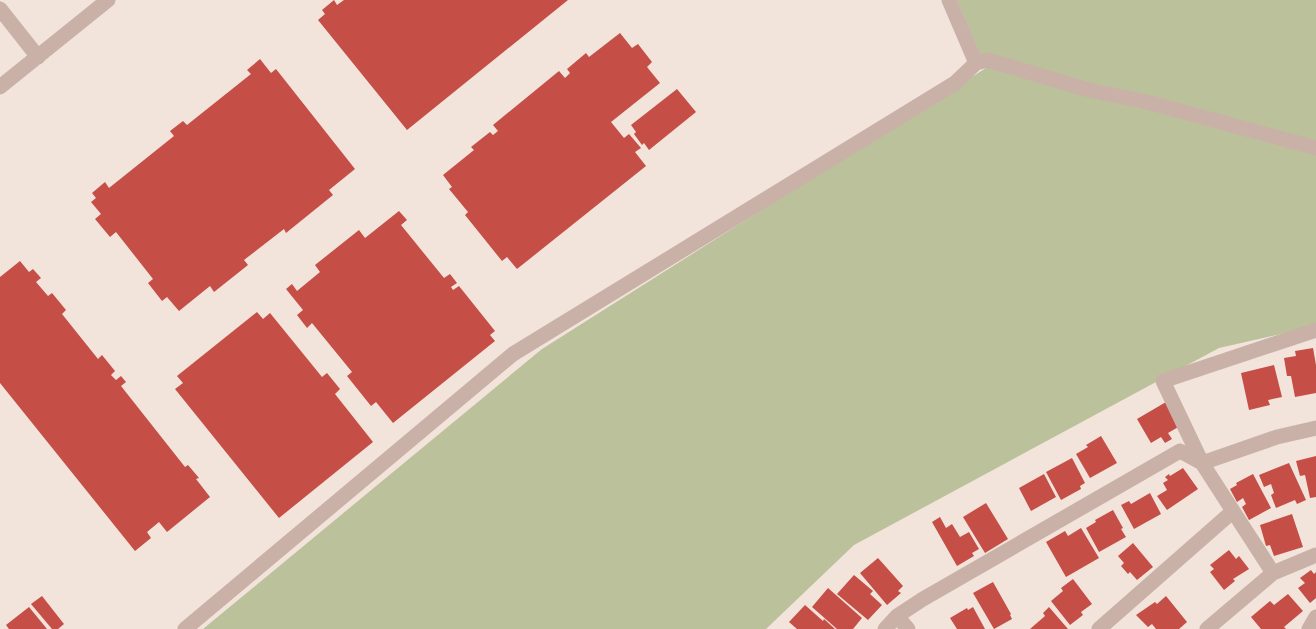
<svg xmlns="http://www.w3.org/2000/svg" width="1316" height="629" font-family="Karla,sans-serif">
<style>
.green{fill:#bbc19b}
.building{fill:#c54e46}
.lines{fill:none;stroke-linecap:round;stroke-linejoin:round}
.minor{stroke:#cab1a7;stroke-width:15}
</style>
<rect width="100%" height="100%" fill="#f2e3db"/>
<path class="green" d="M957,0H1316V326L1219,348L854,545L766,629H203L542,349L986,68Z"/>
<path class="building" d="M334,0L337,5L344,0H568L407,130L318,20L325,14L322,10Z
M620,33L632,48L638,44L652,62L647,67L660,83L611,122L624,138L629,134L641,148L635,152L646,166L517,269L507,257L502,261L465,215L468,212L449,189L452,187L443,175L474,150L471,147L490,132L493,135L498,131L493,125L559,71L565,78L570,73L567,69L586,53L589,57Z
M260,59L271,73L276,69L355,169L329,190L333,195L286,233L284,229L244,260L248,265L214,292L210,286L179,311L167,297L162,301L148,283L153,279L116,232L110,237L95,219L101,214L91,202L96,198L92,193L105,182L109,188L174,136L170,131L183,121L187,125L251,74L247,70Z
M677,89L696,112L649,150L644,143L642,145L634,134L636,132L631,125Z
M399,211L407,220L401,225L444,278L450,274L457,283L451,287L453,290L459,286L495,331L490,335L495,341L393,423L376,402L371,406L347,376L352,372L312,323L307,328L297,315L303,310L286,289L292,284L297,291L320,272L315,265L359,230L365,238Z
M20,261L29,272L33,269L41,278L36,282L48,296L52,293L66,310L62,314L98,359L102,355L115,371L111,375L116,380L121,376L126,382L121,386L185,467L188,465L199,478L196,479L210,497L167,532L159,522L147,532L151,538L135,551L0,383V277Z
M257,312L263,319L270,313L322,377L327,373L340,389L335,394L373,442L279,518L175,389L183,383L177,376Z
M1313,348L1316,365V393L1295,397L1291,376H1287L1284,358L1296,356L1295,351Z
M1274,365L1282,397L1268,400L1270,405L1249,410L1241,373Z
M1166,402L1180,426L1168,433L1172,439L1165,443L1161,437L1151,443L1137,419Z
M1101,436L1117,463L1090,478L1076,454L1088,447L1086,445Z
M1316,456V497L1310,498L1305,475L1300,476L1296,461Z
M1072,458L1085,483L1080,486L1081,489L1061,500L1046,472Z
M1289,463L1306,500L1297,504L1295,500L1276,508L1271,495L1274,493L1271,484L1264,487L1259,475Z
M1183,468L1198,489L1167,510L1157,496L1167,490L1163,483L1168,480L1165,477L1169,474L1170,476Z
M1044,474L1056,497L1031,511L1019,488Z
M1253,474L1271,508L1249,520L1242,507L1246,504L1243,498L1237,502L1230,489L1237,485L1236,483Z
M1150,493L1161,514L1134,529L1121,505L1129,501L1131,504Z
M986,503L1008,539L985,553L963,517Z
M1113,510L1123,528L1121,529L1126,537L1099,552L1086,528L1096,522L1095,520Z
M1292,514L1303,547L1274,556L1270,545L1266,546L1260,525Z
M940,517L946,528L952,524L960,537L969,532L979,549L972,553L974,556L957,566L932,522Z
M1081,528L1099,558L1066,577L1046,542L1065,531L1068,536Z
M1133,543L1153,567L1137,580L1130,572L1128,574L1121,566L1124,563L1118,556Z
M1229,550L1236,559L1239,556L1249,569L1233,579L1235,581L1224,590L1210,572L1214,569L1210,565Z
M878,558L903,586L898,591L901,593L887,605L860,573Z
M1311,570L1314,574L1316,572V598L1310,603L1298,588L1305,583L1300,578Z
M854,575L873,591L870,594L882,605L868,620L837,594Z
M1073,579L1092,604L1081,612L1083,615L1070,625L1051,601L1063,591L1061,588Z
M993,582L1011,614L1010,615L1012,619L994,629L973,593Z
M828,588L862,618L853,629H837L812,607Z
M1288,594L1303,611L1284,627L1286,629H1261L1251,617L1270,601L1274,605Z
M42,596L64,624L58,629H52L31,604Z
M1166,596L1187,622L1179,629H1156L1152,624L1148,627L1136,615L1155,602L1157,604Z
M805,605L823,621L824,619L835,629H797L789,622Z
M29,607L47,629H9L6,625Z
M973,607L985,629H957L950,618L967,608L968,610Z
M1049,607L1068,629H1030L1045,616L1043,613Z"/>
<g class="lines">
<path class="minor" d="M949,0L976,63
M0,9L38,57
M0,87L108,0
M1273,573L1316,555
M897,616L908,629
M185,629L513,354L955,83L976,63L988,60L1089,90L1151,103L1316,148
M885,629L897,616L923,599L1180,451L1202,463L1277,437L1316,428
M1099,629L1232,512
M1207,629L1273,573L1202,463L1163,381L1316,330
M1309,629L1316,617"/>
</g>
</svg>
